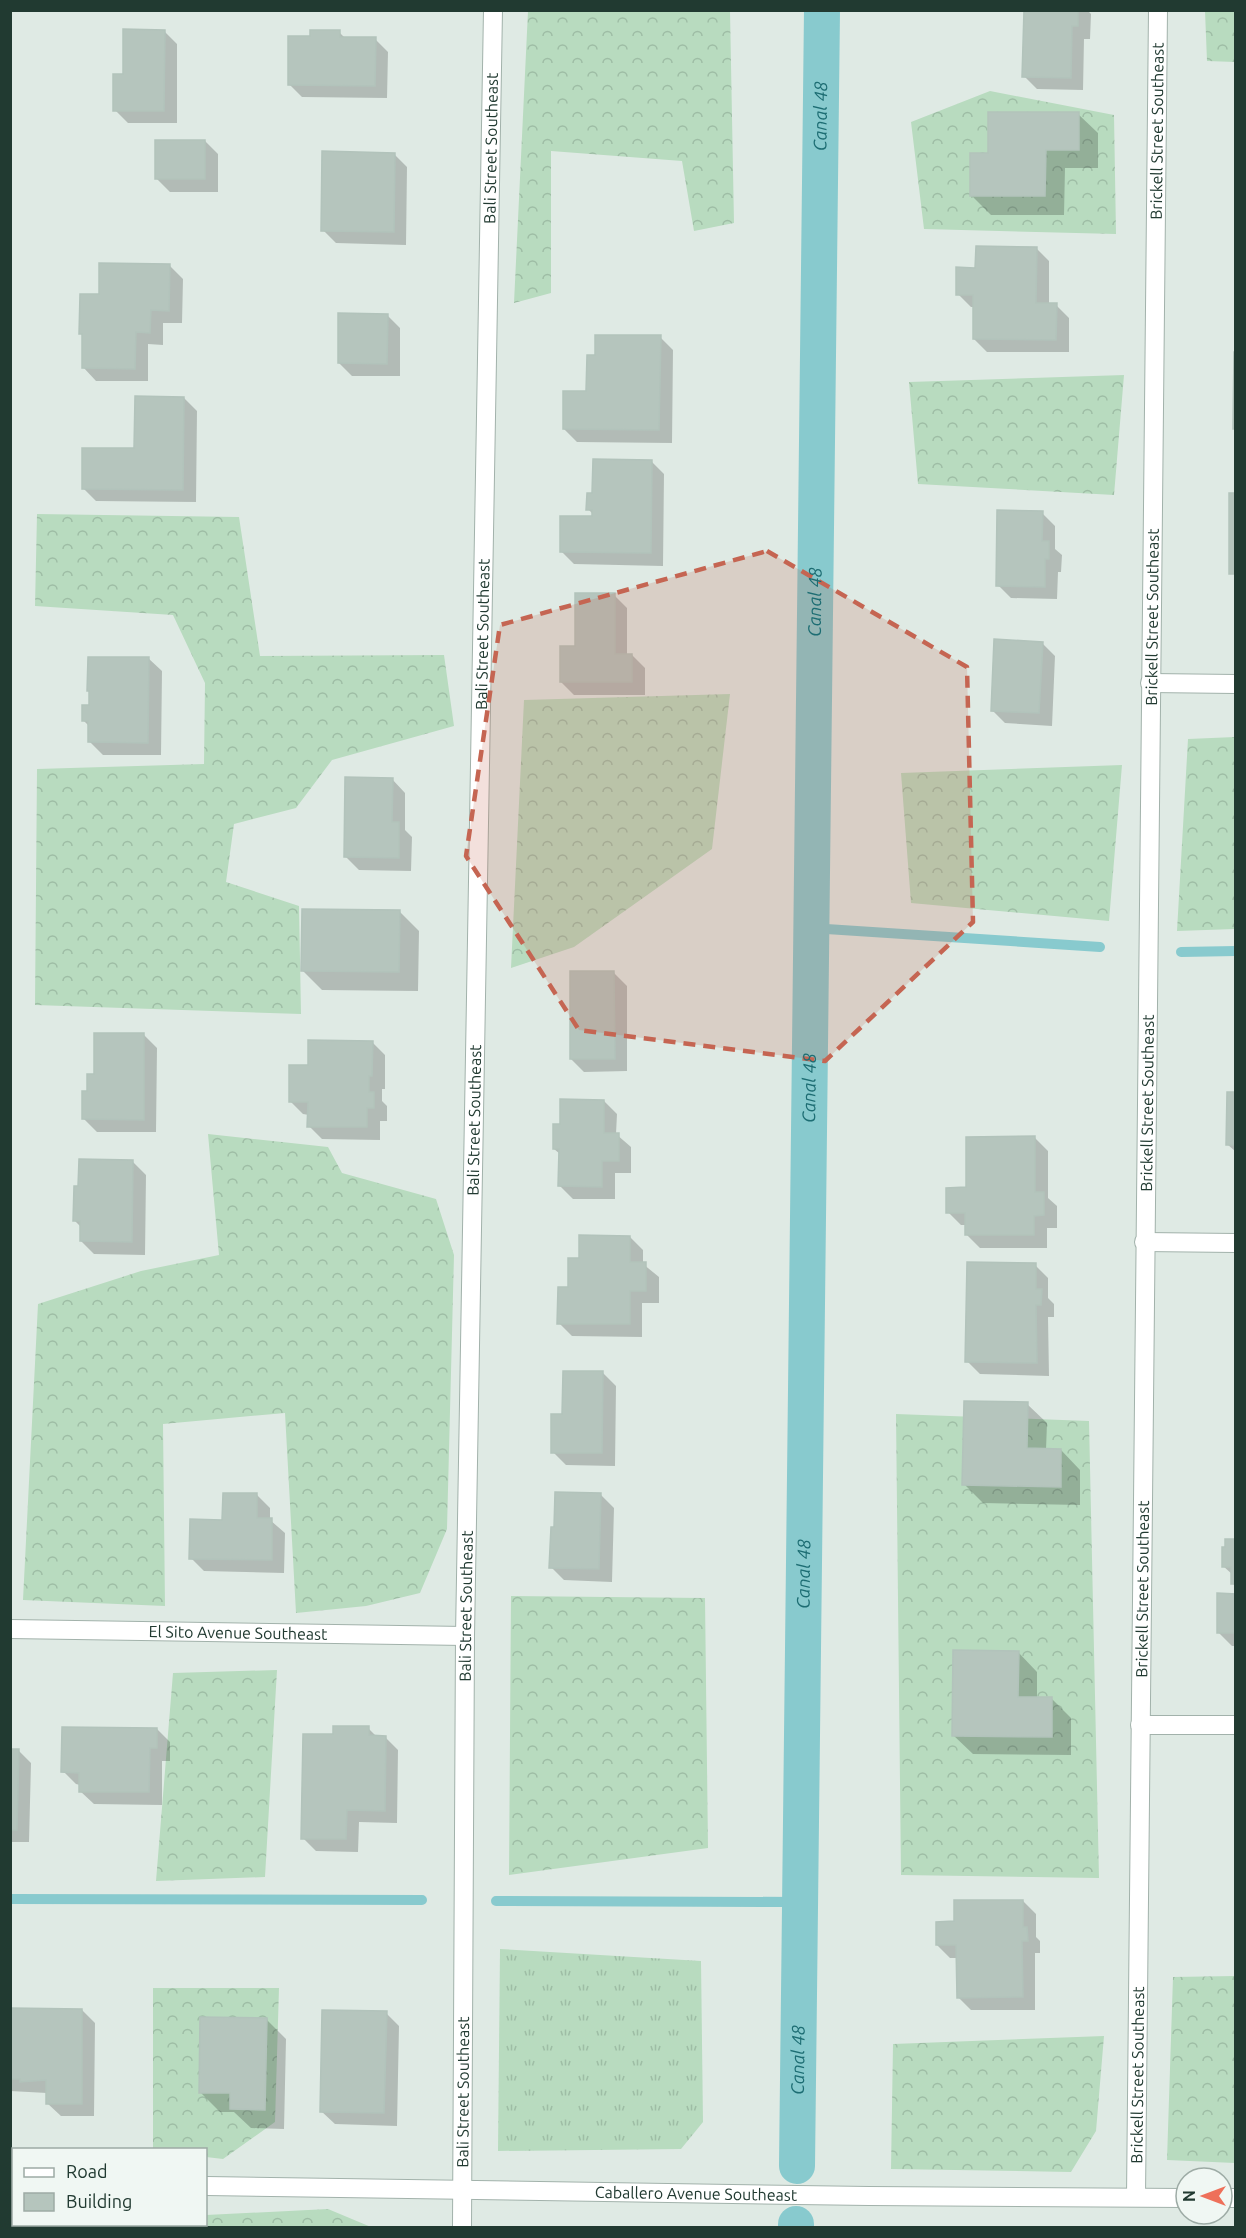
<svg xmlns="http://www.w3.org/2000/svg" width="1246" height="2238" font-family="Ubuntu,sans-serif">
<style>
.grass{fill:url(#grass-tufts)}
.forest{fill:url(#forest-crowns)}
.shadow{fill:#0003}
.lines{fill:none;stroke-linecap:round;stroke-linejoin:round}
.stream{stroke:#88cace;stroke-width:10}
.canal{stroke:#88cace;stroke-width:36}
.building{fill:#b5c5bd;stroke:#b2c3bb;stroke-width:1.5}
.minor-casing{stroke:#a2b2ab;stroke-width:20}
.minor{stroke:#fff;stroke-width:18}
.marked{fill:#c56552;fill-opacity:0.2;stroke:#c56552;stroke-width:4.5;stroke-dasharray:12 8;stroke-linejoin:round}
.labels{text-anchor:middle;stroke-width:6;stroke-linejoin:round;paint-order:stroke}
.street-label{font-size:16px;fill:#213a31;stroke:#f0f7f3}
.water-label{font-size:18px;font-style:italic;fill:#1d6d73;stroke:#f0f7f3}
</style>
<defs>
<pattern id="grass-tufts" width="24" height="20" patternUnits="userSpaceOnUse" patternTransform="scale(1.5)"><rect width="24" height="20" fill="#b8dbbf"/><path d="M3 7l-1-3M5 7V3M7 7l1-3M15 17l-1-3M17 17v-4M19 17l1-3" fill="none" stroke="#9ebda5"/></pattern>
<pattern id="forest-crowns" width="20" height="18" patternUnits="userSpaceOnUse" patternTransform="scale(1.5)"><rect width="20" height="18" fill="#b8dbbf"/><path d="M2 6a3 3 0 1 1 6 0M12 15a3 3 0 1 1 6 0" fill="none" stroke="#9ebda5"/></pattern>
</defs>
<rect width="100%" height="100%" fill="#dfeae4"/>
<path class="grass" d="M500,1949L701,1961L703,2122L681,2149L498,2151Z"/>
<path class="forest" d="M528,11H730L734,223L694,231L682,161L551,151V293L514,303Z
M1205,11H1235V62L1207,61Z
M990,91L1114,115L1116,234L924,229L911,122Z
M1124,375L1114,495L918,484L909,382Z
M37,514L239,517L260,656L444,655L454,726L332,760L296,808L234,824L226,882L299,906L301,1014L35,1005L37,769L204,764L205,683L173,615L35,606Z
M730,694L712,849L574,947L511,968L524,700Z
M1235,737V929L1177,931L1188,739Z
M1122,765L1109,921L911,903L901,773Z
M208,1134L328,1147L342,1173L436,1199L454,1255L447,1529L420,1593L366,1606L296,1613L285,1413L163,1424L165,1606L23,1600L38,1304L141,1271L219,1255Z
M896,1414L1089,1421L1099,1878L901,1875Z
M511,1596L705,1598L708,1848L509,1875Z
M277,1670L265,1877L156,1881L173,1673Z
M1235,1976V2163L1167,2160L1173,1977Z
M153,1988H279L275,2122L223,2159L206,2157V2150L153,2149Z
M1104,2036L1096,2131L1071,2172L891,2169L893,2044Z
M328,2209L371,2227H22L23,2224H206V2215Z"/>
<path class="shadow" d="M1025,10H1087L1091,14L1090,39H1084L1083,90L1037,89L1024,76Z
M164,31L177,44V123H128L115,110L124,75Z
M339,32L346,39H375L388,52L387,98L302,97L289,84L311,38Z
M1078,114L1098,133V168H1065L1064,215H991L971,195L989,154Z
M205,141L218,154V192H170L157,179Z
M394,154L407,167L406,245L336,243L323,230Z
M1036,248L1049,261V305H1056L1069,318V352H987L974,339L975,307H971L958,294L977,269Z
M170,266L183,279L182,323H163V345L148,344V381H96L83,367L84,336L80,333L100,296Z
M387,315L400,328V376H352L339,363Z
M660,337L673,350L672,443L577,442L564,429L588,393L597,357Z
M184,398L197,411L196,502L96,501L83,488L135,450Z
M651,461L664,474L663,566L574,564L561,551L594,515L588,509L594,495Z
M1042,513L1055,526V549L1062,555L1061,572H1058L1057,599L1011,598L998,585Z
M614,595L627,608V655H632L645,668V695H574L561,682L576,648Z
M1042,643L1055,656L1052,726L1005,723L992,710Z
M148,658L162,671L161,755H103L90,742V727L83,720L91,707Z
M392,779L405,793V830L412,837L411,871L359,870L346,857Z
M399,911L419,931L418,991L322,990L303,971Z
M614,973L627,986V1071L584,1072L571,1059Z
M144,1035L157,1048L156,1132H97L84,1119L89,1093L96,1075Z
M372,1042L385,1055V1089H382V1101L387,1106V1121H380V1140L322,1139L309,1126V1115L303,1114L290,1101L310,1066Z
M1236,1094V1152L1227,1144Z
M604,1101L617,1114L616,1134L631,1147V1173H615V1199H573L560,1186V1154L554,1149L561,1125Z
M1035,1138L1048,1151V1198L1057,1206V1228H1047V1248H980L967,1235V1225H961L948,1212L968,1189Z
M133,1162L146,1175L145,1255L94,1254L81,1241V1227L75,1221Z
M630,1237L643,1250V1264L659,1277V1303H642V1337L572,1336L559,1323L581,1259Z
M1035,1265L1048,1278V1298L1054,1304V1317H1048L1049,1376L980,1374L967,1361Z
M603,1373L616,1386L615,1466L566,1465L553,1452L564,1416Z
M1027,1404L1047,1423L1046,1450H1061L1080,1470V1505L983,1503L964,1484Z
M257,1495L270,1508V1520L285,1533L284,1573L204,1571L191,1558L224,1521Z
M601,1495L614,1508L612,1582L564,1580L551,1567Z
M1236,1540V1586L1233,1584V1575L1223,1566Z
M1236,1595V1646H1232L1219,1633Z
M1018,1652L1037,1672V1699H1052L1071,1718V1755L973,1754L953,1735Z
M368,1728L377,1737H385L398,1750L397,1823L359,1822L358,1852L316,1851L303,1838L335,1736Z
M157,1729L170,1742V1761H162V1805L94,1804L80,1791V1785L76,1784L63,1771Z
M10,1750H18L31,1763L29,1842H10Z
M1023,1901L1036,1914V1937L1040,1941V1953H1035V2010H971L958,1997V1958H950L937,1945L955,1923Z
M10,2010H82L95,2023L94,2116H61L47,2103V2093L10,2091Z
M386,2013L399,2026L397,2126L335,2124L321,2111Z
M267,2020L286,2039L284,2129L251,2128L234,2112H220L200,2092Z"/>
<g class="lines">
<path class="stream" d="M811,928L1100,947
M1181,952L1236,951
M10,1899L422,1900
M496,1901L800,1902"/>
<g class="canal">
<path id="s1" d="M797,2166L822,10"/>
<path d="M796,2228V2224"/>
</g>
</g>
<path class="building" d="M1024,10H1078V26H1072L1071,78L1022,77Z
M123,29L165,30L164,111H113V74H123Z
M310,30H340V37H376L375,86L288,85V36H310Z
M988,112H1079V150H1046L1045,196H970V153H988Z
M155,140H205V179H155Z
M322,151L395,153L394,232L321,231Z
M976,246L1037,247L1036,303H1057L1056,340L973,339V295H956V267L975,268Z
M99,263L170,264L169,311L151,310L150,333L136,332L135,369L82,368V334H79L80,294H99Z
M338,313L388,314L387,364L338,363Z
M595,335H661L659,430L563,429V391H586L587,355H595Z
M1234,352H1236V429H1233Z
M135,396L184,397L183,490L82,489V448H134Z
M593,459L652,460L651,553L560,552V516H592V510H586L587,493H592Z
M1229,493H1236V617L1235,574H1229Z
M997,510L1043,511L1042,541H1049V559H1045V587L996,586Z
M575,593H615V654H632V682H560V646H575Z
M994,639L1043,642L1039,713L991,711Z
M88,657H149L148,743L88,742V721H82V705H89V691H87Z
M345,777L393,778L392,822H399V858L344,857Z
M302,909L400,910L399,972L301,971Z
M570,971H614L615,1059H570Z
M94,1033H144V1120L82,1119V1091H87V1074H94Z
M308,1040L373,1041L372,1076H369V1092H374V1108H367V1127H307L308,1102H289V1065H308Z
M1227,1092H1236V1145H1226Z
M560,1099L604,1100V1133H619V1161H602V1187L558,1186L559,1149H553V1124H560Z
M1035,1136V1192H1044V1215L1034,1216V1235H965V1213H946V1188L966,1187V1137Z
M79,1159L133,1160L132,1242L80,1241V1221H73L74,1186H78Z
M579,1235L630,1236V1262H646V1291H630V1324H557L558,1287H568V1258H579Z
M967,1262L1036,1263V1289H1042L1041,1305H1036L1037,1363L965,1362Z
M563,1371H603L602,1453H551V1414H562Z
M964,1401L1028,1402L1027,1448L1061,1449V1487L962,1485Z
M555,1492L601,1493L599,1569L549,1568L551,1527H554Z
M223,1493H257V1518H272V1560L189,1559L190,1519L222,1520Z
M1225,1539H1236V1584H1231V1567H1222V1547H1225Z
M1217,1593L1236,1594V1633H1217Z
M953,1650L1019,1651L1018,1697H1052V1737L952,1736Z
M333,1726H369V1735L386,1736L385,1811L347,1810L346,1839H301L303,1734H333Z
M62,1727L157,1728V1748H150L149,1792H79V1773L61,1772Z
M10,1749H19L17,1830H10Z
M954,1900H1023V1927H1027L1028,1941H1022L1023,1997L957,1998L956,1945H936V1922L954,1921Z
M10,2008L82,2009V2104H46V2080L20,2082V2079H10Z
M322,2010L387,2011L384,2113L320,2112Z
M200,2017L267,2018L265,2110L230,2109V2093H199Z"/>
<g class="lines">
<g class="minor-casing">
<g id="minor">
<path d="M1150,683L1236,684"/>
<path d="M1144,1242L1236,1243"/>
<path id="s2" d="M10,1629L465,1636"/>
<path d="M1140,1725H1236"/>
<path d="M10,2184H14"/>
<path id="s3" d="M206,2186L869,2196L1186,2198"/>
<path id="s4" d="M1136,2197L1158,10"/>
<path d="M1222,2198H1236"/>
<path id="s5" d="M462,2228L465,1636L493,10"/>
</g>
</g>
<use href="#minor" class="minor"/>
</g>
<path class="marked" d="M767,551L967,667L973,922L825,1061L579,1030L466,856L500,625Z"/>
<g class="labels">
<g class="street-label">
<text dy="6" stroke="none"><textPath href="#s4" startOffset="2066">Brickell Street Southeast</textPath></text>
<text dy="6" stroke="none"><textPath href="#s5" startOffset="2080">Bali Street Southeast</textPath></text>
<text dy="6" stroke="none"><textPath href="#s4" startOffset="1580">Brickell Street Southeast</textPath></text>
<text dy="6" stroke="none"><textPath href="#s5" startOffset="1594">Bali Street Southeast</textPath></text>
<text dy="6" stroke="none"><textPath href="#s4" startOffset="1094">Brickell Street Southeast</textPath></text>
<text dy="6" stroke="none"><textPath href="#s5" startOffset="1108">Bali Street Southeast</textPath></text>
<text dy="6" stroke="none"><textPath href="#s4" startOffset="608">Brickell Street Southeast</textPath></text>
<text dy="6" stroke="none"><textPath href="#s5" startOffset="622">Bali Street Southeast</textPath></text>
<text dy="6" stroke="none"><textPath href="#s2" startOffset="228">El Sito Avenue Southeast</textPath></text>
<text dy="6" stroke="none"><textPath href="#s4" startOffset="122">Brickell Street Southeast</textPath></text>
<text dy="6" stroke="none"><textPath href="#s5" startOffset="136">Bali Street Southeast</textPath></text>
<text dy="6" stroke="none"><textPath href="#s3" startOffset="490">Caballero Avenue Southeast</textPath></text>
</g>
<g class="water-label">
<text dy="6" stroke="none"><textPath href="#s1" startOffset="2050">Canal 48</textPath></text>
<text dy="6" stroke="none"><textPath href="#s1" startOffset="1564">Canal 48</textPath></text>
<text dy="6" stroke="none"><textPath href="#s1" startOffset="1078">Canal 48</textPath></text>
<text dy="6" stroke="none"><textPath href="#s1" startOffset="592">Canal 48</textPath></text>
<text dy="6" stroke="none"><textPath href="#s1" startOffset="106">Canal 48</textPath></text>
</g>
</g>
<rect width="1246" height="2238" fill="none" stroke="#213a31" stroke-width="24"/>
<rect x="12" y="2148" width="195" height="78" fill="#f0f7f3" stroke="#9daba5" stroke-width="1.5"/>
<rect x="24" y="2168" width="30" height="9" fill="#ffffff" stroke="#9daba5" stroke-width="1.5"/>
<text x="66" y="2178" font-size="18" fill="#213a31">Road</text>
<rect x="24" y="2193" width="30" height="18" fill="#b5c5bd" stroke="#9daba5" stroke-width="1.5"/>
<text x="66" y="2208" font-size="18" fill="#213a31">Building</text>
<g transform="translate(1204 2196) rotate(270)"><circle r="28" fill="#f0f7f3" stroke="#9daba5" stroke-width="1.5"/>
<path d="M0-4.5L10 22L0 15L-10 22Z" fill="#ee705a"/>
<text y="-9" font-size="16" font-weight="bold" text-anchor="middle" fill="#213a31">N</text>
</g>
</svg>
